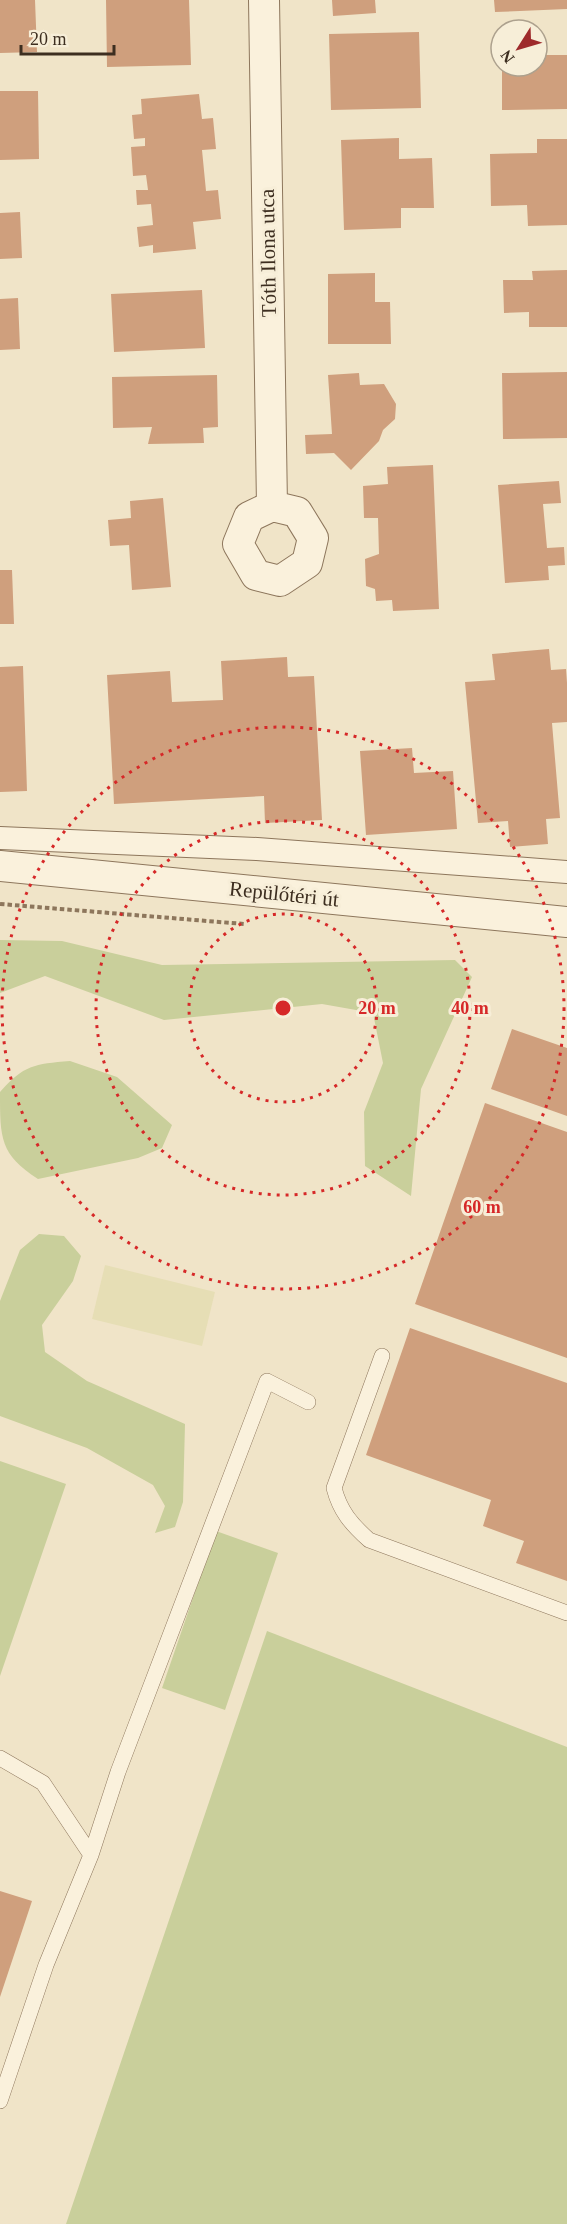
<svg xmlns="http://www.w3.org/2000/svg" width="567" height="2224" font-family="Georgia,serif">
<style>
.farmland{fill:#e6deb5}
.green{fill:#c9cf9b}
.building{fill:#cf9f7d}
.lines{fill:none;stroke-linecap:round;stroke-linejoin:round}
.service-casing{stroke:#8d765c;stroke-width:16}
.pedestrian-casing{stroke:#8d765c;stroke-width:24}
.minor-casing{stroke:#8d765c;stroke-width:32}
.path{stroke:#8d765c;stroke-width:4;stroke-dasharray:4.5 3;stroke-linecap:butt}
.service{stroke:#faf1dc;stroke-width:15}
.pedestrian{stroke:#faf1dc;stroke-width:22}
.minor{stroke:#faf1dc;stroke-width:30}
.ring{fill:none;stroke:#d62828;stroke-width:3;stroke-dasharray:3 6}
.labels{text-anchor:middle;stroke-width:6;stroke-linejoin:round;paint-order:stroke}
.street-label{font-size:21px;fill:#3d2e20;stroke:#f7eed8}
.centre{fill:#d62828;stroke:#f7eed8;stroke-width:3}
.ring-label{font-size:18px;text-anchor:middle;font-weight:bold;fill:#d62828;stroke:#f7eed8;stroke-width:6;stroke-linejoin:round;paint-order:stroke}
</style>
<rect width="100%" height="100%" fill="#f0e4c8"/>
<path class="farmland" d="M105,1265L215,1292L202,1346L92,1319Z"/>
<path class="green" d="M0,940L62,941L162,965L455,960L472,977L421,1089L411,1196L365,1166L364,1112L383,1063L373,1013L322,1004L164,1020L45,976L0,993Z
M70,1061L117,1077L172,1125L162,1148L138,1158L38,1179C0,1154 0,1139 0,1092C24,1065 34,1064 70,1061Z
M39,1234L64,1236L81,1256L73,1281L42,1325L45,1352L87,1381L185,1424L183,1502L175,1527L155,1533L165,1506L153,1485L87,1448L0,1416V1301L20,1250Z
M0,1461L66,1484L0,1676Z
M216,1531L278,1553L225,1710L162,1688Z
M267,1631L567,1747V2224H66Z"/>
<path class="building" d="M0,0H35L37,52L0,53Z
M106,0H189L191,65L107,67Z
M332,0H375L376,13L333,16Z
M494,0H567V9L495,12Z
M419,32L421,108L331,110L329,34Z
M537,55H567V109L502,110V66H537Z
M0,91H38L39,159L0,160Z
M199,94L202,119L213,118L216,149L202,150L206,191L218,190L221,219L193,222L196,249L153,253V245L139,247L137,227L153,225L151,204L137,205L136,190H148L146,175L133,176L131,147L145,146V138L134,139L132,115L142,114L141,99Z
M399,138V159L432,158L434,208H401V228L344,230L341,140Z
M537,139H567V225L528,226L527,205L491,206L490,154L537,153Z
M20,212L22,258L0,259V213Z
M567,270V327H529V312L504,313L503,280H533L532,271Z
M375,273V302H390L391,344H328V274Z
M202,290L205,348L114,352L111,294Z
M18,298L20,349L0,350V299Z
M567,372V438L503,439L502,373Z
M359,373L360,385L384,384L396,404L395,419L383,430L379,441L351,470L334,453L306,454L305,435L332,434L328,375Z
M217,375L218,427L203,428L204,443L148,444L152,427L113,428L112,377Z
M433,465L439,609L393,611L392,600L376,601L375,589L366,586L365,559L379,554L378,518H364L363,486L388,484L387,467Z
M559,481L561,503L543,504L547,548L564,547L565,565L548,566L549,580L505,583L498,485Z
M163,498L171,587L132,590L129,545L110,546L108,520L131,518L130,501Z
M0,570H12L14,624H0Z
M549,649L551,670L566,669L567,683V722L552,723L560,818L546,819L548,844L510,847L508,821L478,823L465,682L495,680L492,654Z
M287,657L288,677L314,676L322,820L265,823L264,796L114,804L107,675L170,671L172,702L223,700L221,661Z
M23,666L27,791L0,792V667Z
M412,748L414,773L453,771L457,829L366,835L360,751Z
M512,1029L567,1048V1116L491,1089Z
M485,1103L567,1132V1358L415,1304Z
M410,1328L567,1383V1581L516,1563L524,1541L483,1526L491,1500L366,1455Z
M0,1891L32,1901L0,1997Z"/>
<g class="lines">
<g class="service-casing">
<path id="service" d="M382,1356L334,1488C340,1511 351,1524 369,1540L567,1613
M0,1758L43,1783L91,1855L46,1965L0,2101
M91,1855L118,1772L267,1381L308,1402"/>
</g>
<g class="pedestrian-casing">
<path id="pedestrian" d="M0,838L257,849L567,872"/>
</g>
<g class="minor-casing">
<path id="minor" d="M264,0L272,506
M272,506L297,512L313,538L307,563L280,581L256,575L238,544L249,517Z
M0,866L567,922"/>
</g>
<path class="path" d="M0,904L244,924"/>
<use href="#service" class="service"/>
<use href="#pedestrian" class="pedestrian"/>
<use href="#minor" class="minor"/>
</g>
<g class="ring">
<circle cx="283" cy="1008" r="94"/>
<circle cx="283" cy="1008" r="187"/>
<circle cx="283" cy="1008" r="281"/>
</g>
<g class="labels">
<g class="street-label">
<text transform="translate(268 253) rotate(-91)" y="7">Tóth Ilona utca</text>
<text transform="translate(284 894) rotate(6)" y="7">Repülőtéri út</text>
</g>
</g>
<circle cx="283" cy="1008" r="9" class="centre"/>
<g class="ring-label">
<text x="377" y="1014">20 m</text>
<text x="470" y="1014">40 m</text>
<text x="482" y="1213">60 m</text>
</g>
<g transform="translate(519 48) rotate(233)"><circle r="28" fill="#f7eed8" stroke="#ada18e" stroke-width="1.5"/>
<path d="M0-4.5L10 22L0 15L-10 22Z" fill="#9e2a2b"/>
<text y="-9" font-size="16" font-weight="bold" text-anchor="middle" fill="#3d2e20">N</text>
</g>
<path d="M21 45v9h93v-9" fill="none" stroke="#3d2e20" stroke-width="3"/>
<text x="30" y="45" font-size="18" fill="#3d2e20" stroke="#f7eed8" stroke-width="4.5" paint-order="stroke">20 m</text>
</svg>
